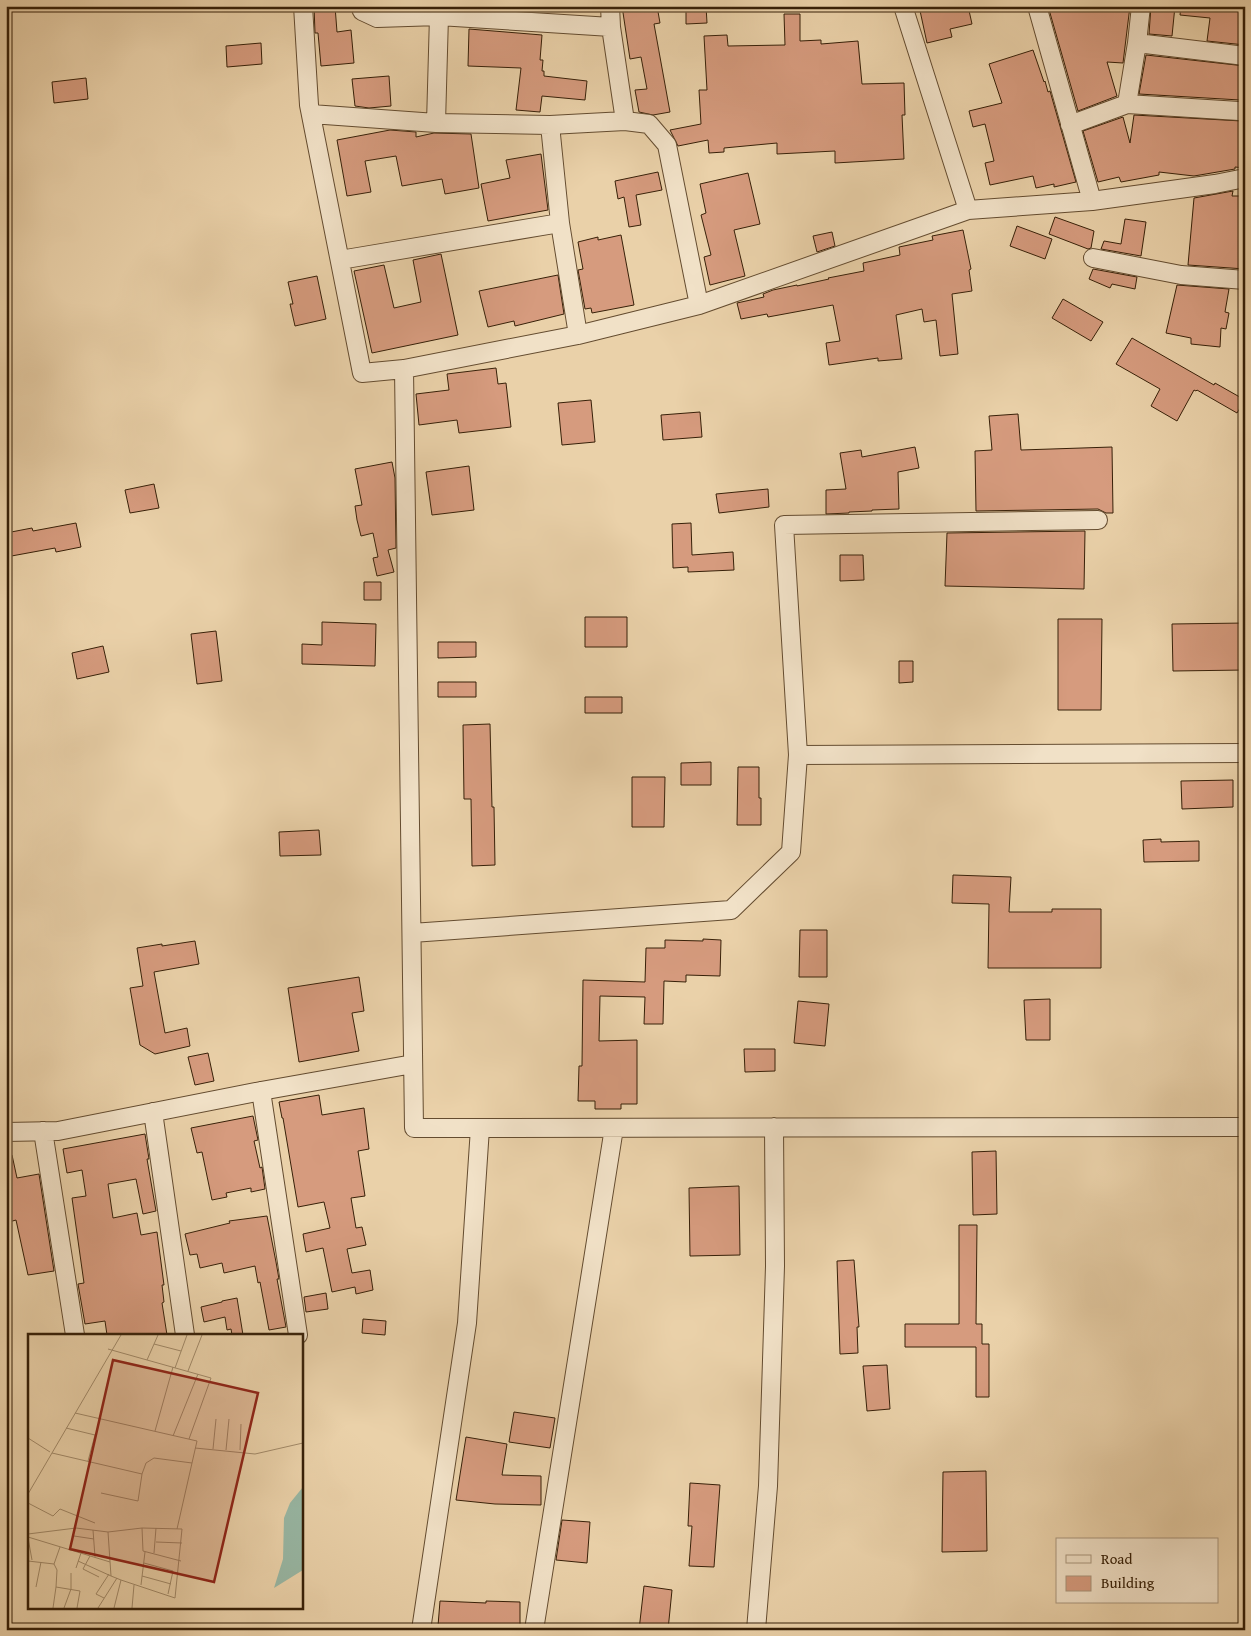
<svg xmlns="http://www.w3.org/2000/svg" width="1251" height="1636" font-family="'Gentium Book Plus',serif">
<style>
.building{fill:#d69b7e;stroke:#372008}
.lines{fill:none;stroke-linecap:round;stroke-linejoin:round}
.street-casing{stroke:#644c30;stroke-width:20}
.street{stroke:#f1e1c7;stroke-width:18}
.inset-road{fill:none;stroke:#a28a69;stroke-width:1}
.view{fill:#8f2418;fill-opacity:0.15;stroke:#8f2418;stroke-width:2.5}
.inset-edge{fill:none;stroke:#372008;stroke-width:2.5}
</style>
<rect width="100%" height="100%" fill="#ead1a9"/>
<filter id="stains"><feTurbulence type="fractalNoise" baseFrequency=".004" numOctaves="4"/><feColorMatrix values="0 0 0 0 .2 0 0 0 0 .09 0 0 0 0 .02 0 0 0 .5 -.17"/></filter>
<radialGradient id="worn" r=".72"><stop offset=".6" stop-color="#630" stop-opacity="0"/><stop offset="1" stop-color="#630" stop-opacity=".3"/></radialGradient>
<path class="building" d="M314,6H335L337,32L351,30L354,63L321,66L318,33H315Z
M622,6H657L660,23L654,24L670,112L653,115L639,112L635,90L647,89L641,57L630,59Z
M686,6H706L707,23L686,24Z
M919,6H968L972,24L950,29L952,37L927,43Z
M1048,6H1130L1123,63L1107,62L1117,96L1078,111Z
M1151,6H1175L1172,36L1149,34Z
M1181,6H1243L1241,26L1245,27V45L1207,41L1210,18L1180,15Z
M784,14H800V41L821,40V44L858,41L862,84L904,83L905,115H902L904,159L835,163V151L777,154V143L724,148V152L709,153L708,140L678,146L670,130L701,124L699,90H707L704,36L727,35L728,46L785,45Z
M469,29L542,35L540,60H543L542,71H544V76L587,81L585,100L542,96L540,112L516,110L521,68L468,66Z
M261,43L262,64L227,67L226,46Z
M1033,50L1044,82L1045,81L1048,92L1050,91L1076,182L1054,187V184L1036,188L1033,176L990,185L985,163L994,161L985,124L973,127L969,111L1002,103L989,64Z
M1146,55L1245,66V102L1240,100L1139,94Z
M389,76L391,106L369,108L355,106L352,79Z
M86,78L88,99L54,103L52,82Z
M1134,115L1242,121L1240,145L1245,146V168L1235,167V169L1194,176L1159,172V175L1121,182L1119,177L1098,182L1083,131L1123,117L1130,143Z
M390,130L416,132V137L434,133L471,134L479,188L445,194L442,179L402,186L396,156L365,161L371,192L347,196L337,140Z
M541,154L548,210L488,221L481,184L510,178L506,160Z
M658,172L662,190L636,195L641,225L629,227L624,197L618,199L615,181Z
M748,173L760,224L734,230L745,276L710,285L704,257L711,255L701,215L706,213L700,184Z
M1233,191L1232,196H1245V269L1188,265L1194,198Z
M1055,217L1094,231L1091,248L1088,249L1049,234Z
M1125,219L1146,222L1141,256L1101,249L1104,241L1121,244Z
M1017,226L1052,239L1045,259L1010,246Z
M963,230L971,269L969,270L972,291L952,294L958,354L940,356L936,320L924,322L922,309L896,315L902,359L878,361V358L829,365L826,343L840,341L833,305L768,317L767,314L741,319L737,303L764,297L763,294L773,290L797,285V286L829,279L828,278L864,271L863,263L900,255L899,247L933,240L932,236Z
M832,232L835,246L817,252L813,236Z
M621,235L634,305L592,313L591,308L585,309L578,270L583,269L578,242L598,237V240Z
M441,254L458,335L372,353L354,271L384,265L394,308L421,302L413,260Z
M1093,269L1137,277L1135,289L1112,284L1110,288L1089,279Z
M558,275L564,314L515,326L514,321L488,327L479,291Z
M317,276L326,319L295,326L290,304H293L288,282Z
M1177,285L1229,289L1225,312L1229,313L1226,329L1221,328L1220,347L1191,344V338L1166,333Z
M1063,299L1103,322L1091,341L1052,318Z
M1132,338L1214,385L1215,383L1245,400L1237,413L1197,390L1196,391L1194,390L1177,421L1151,406L1160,389L1116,364Z
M496,368L498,384L506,383L511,427L459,433L457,420L419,425L416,394L449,390L447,374Z
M591,400L595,442L562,445L558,403Z
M700,412L702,437L663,440L661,415Z
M1018,414L1021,450L1112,447L1113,513H1106L1098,509L976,511L975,451L992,450L989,416Z
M915,447L919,468L898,472L899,509L872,510V511L849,512V513L826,514V490L846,489L840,453L861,450L862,457Z
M392,462L395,478L396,548L388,550L394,572L377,576L373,558L378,557L373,533L361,536L357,520L355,506L362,505L355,469Z
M469,466L474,510L432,515L426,472Z
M154,484L159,508L130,513L125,490Z
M768,489L769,507L719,513L716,494Z
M76,523L81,547L56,552L55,548L6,557V533L32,528L33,531Z
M691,523L692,555L733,552L734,570L688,572V567L673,568L672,524Z
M1085,531L1084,589L945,586L947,533Z
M840,555H863L864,580L840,581Z
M364,582H381V600H364Z
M585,617H627V647H585Z
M1058,619H1102L1101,710H1058Z
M322,622L376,624L375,666L302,664V644L322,645Z
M1245,623V670L1173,671L1172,624Z
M216,631L222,681L197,684L191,634Z
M438,642H476V657L438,658Z
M103,646L109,672L77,679L72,653Z
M899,661H913V682L899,683Z
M438,682H476V697H438Z
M585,697H622V713H585Z
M490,724L492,807H494L495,865L472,866L471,799H464L463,725Z
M711,762V785H681V763Z
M738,767H759V798H761V825H737Z
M632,777H665L664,827H632Z
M1233,780V807L1182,809L1181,781Z
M319,830L321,855L280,856L279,832Z
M1161,839V842L1199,841V861L1144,862L1143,840Z
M953,875L1011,877L1009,912H1052V909H1101V968H988L989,904L952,903Z
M800,930H827V977H799Z
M703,939L721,940L720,976L686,975V982L664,981L663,1024H644L645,997L600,996L599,1041L637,1040V1104H621V1109H595V1101H578L579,1066H582L583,980L645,982L646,948H665V940L703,941Z
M195,941L199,964L154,972L165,1033L187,1028L190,1046L155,1054L140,1045L130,988L143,986L137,948L162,944V946Z
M359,977L364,1011L352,1013L359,1051L299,1062L288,988Z
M1050,999V1040H1026L1024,1000Z
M798,1001L829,1004L825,1046L794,1043Z
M744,1049H775V1071L745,1072Z
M208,1053L214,1081L195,1085L188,1057Z
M319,1095L322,1115L364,1108L369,1149L358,1151L365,1196L351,1198L356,1228L362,1227L366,1245L347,1249L352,1273L370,1270L373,1290L356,1294L355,1287L332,1292L323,1248L306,1252L303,1234L330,1228L324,1202L298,1207L283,1118H282L279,1102Z
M253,1116L258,1140L254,1141L260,1168L262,1167L265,1189L251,1192V1188L226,1193L227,1197L212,1200L202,1152L197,1153L191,1128Z
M145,1134L149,1159H147L156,1211L143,1214L136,1179L108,1184L113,1218L137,1213L141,1235L157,1232L164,1285H162L164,1302L162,1303L167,1335H107L105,1321L85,1324L78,1284L84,1283L72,1198L86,1196L82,1170L67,1173L63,1149Z
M996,1151L997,1214L973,1215L972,1152Z
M12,1155L17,1178L39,1174L54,1271L28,1275L16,1220L9,1222L6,1212V1156Z
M739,1186L740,1255L690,1256L689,1188Z
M267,1216L276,1262L279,1279H277L286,1327L269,1330L260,1282L258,1283L255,1266L224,1273L222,1263L200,1268L197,1254L190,1255L185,1234L230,1223L229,1221Z
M959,1225H977L976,1324H982V1344H989V1397H976V1347H905V1324H959Z
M854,1260L859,1327H857L858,1353L840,1354L837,1261Z
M326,1293L328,1309L306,1312L304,1297Z
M237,1298L243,1335H232L231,1329L227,1330L225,1317L204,1322L201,1307L222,1302V1301Z
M363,1319L386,1321L385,1335L362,1333Z
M887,1365L890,1409L867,1411L863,1366Z
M514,1412L555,1418L550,1448L509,1442Z
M466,1437L507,1444L502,1475L541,1476V1505L495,1504L456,1500Z
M986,1471L987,1551L942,1552L943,1472Z
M690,1483L720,1485L714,1567L689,1566L692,1526H688Z
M562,1520L590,1522L587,1563L556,1560Z
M644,1586L672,1590L668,1630H639Z
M440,1601L486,1603V1601L520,1602V1629L438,1626Z"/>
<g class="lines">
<g class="street-casing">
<path id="street" d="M303,6L309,105L362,373L404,369L578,335L699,305L968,210L1092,201L1215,184L1245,178
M360,6L362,11L377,18L439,16L611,27
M610,6L611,27L625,121
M903,6L968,210
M1037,6L1092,201
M1137,43L1245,56
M1127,104L1137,43L1141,6
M311,114L436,123L550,125L625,121L649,124L667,145L699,305
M436,123L439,16
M550,125L560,223L578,335
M1070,125L1127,104L1239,111
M1093,258L1181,275L1245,280
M340,260L560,223
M404,369L414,1128L1245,1127
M1098,520L784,525L798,755L1245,753
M412,933L731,910L791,852L798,755
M261,1091L298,1335
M153,1112L185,1335
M43,1131L75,1335
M6,1132L58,1131L261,1091L413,1064
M421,1630L467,1323L480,1128
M534,1630L614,1128
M756,1630L768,1486L775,1266L774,1127"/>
</g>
<use href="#street" class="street"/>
</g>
<g transform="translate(28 1334)">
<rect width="275" height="275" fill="#ead1a9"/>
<path d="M275,153V236L246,254L255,225L256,184L262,169Z" fill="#98b7a4"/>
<path class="inset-road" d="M126,10L153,17M80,15L183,44L161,105M119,26L130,1M147,34L159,1M160,37L174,1M47,79L169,107L149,195M38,94L67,101L60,127M127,97L145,33M145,102L170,40M0,104L22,118M167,114L227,120L275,109M185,115L188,85M198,116L201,85M212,116L213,90M24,119L114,140L110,167L73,159M114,140L118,129L126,124L164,129M0,160L93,1M0,169L25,182L32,175L67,189M114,194L115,217L153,227M65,196L67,223M0,200L48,194L80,198L114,194L154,195L147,264L93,246M46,202L66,205M0,203L82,228M0,204L4,226M128,208L154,209M126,219L128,194M62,222L55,235L71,243M0,227L26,230L32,213M50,227L83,242L80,198M116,229L145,237L140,260M26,230L29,236L28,253L52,257L49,274M48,234L53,219M83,242L93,246L86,274M114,242L143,250M113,251L117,218M8,253L13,228M76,264L68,260L81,240M25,274L28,253M36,274L43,255V239M70,274L89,244M104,274L106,251"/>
<path class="view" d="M85,26L230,59L186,248L42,215Z"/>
<rect width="275" height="275" class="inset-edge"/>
</g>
<rect width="1251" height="1636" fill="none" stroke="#ead1a9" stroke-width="25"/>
<rect x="8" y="8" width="1236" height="1621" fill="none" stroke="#372008" stroke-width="2.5"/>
<rect x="12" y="12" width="1226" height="1611" fill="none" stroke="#372008"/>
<rect x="1056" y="1538" width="162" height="65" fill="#f1e1c7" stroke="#a7947b"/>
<rect x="1066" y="1555" width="25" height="8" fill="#f1e1c7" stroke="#a7947b"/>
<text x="1101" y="1564" font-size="15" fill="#372008">Road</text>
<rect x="1066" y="1576" width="25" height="15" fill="#d69b7e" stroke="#a7947b"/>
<text x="1101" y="1588" font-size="15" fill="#372008">Building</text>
<rect width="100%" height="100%" filter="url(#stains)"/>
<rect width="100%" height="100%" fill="url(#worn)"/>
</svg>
